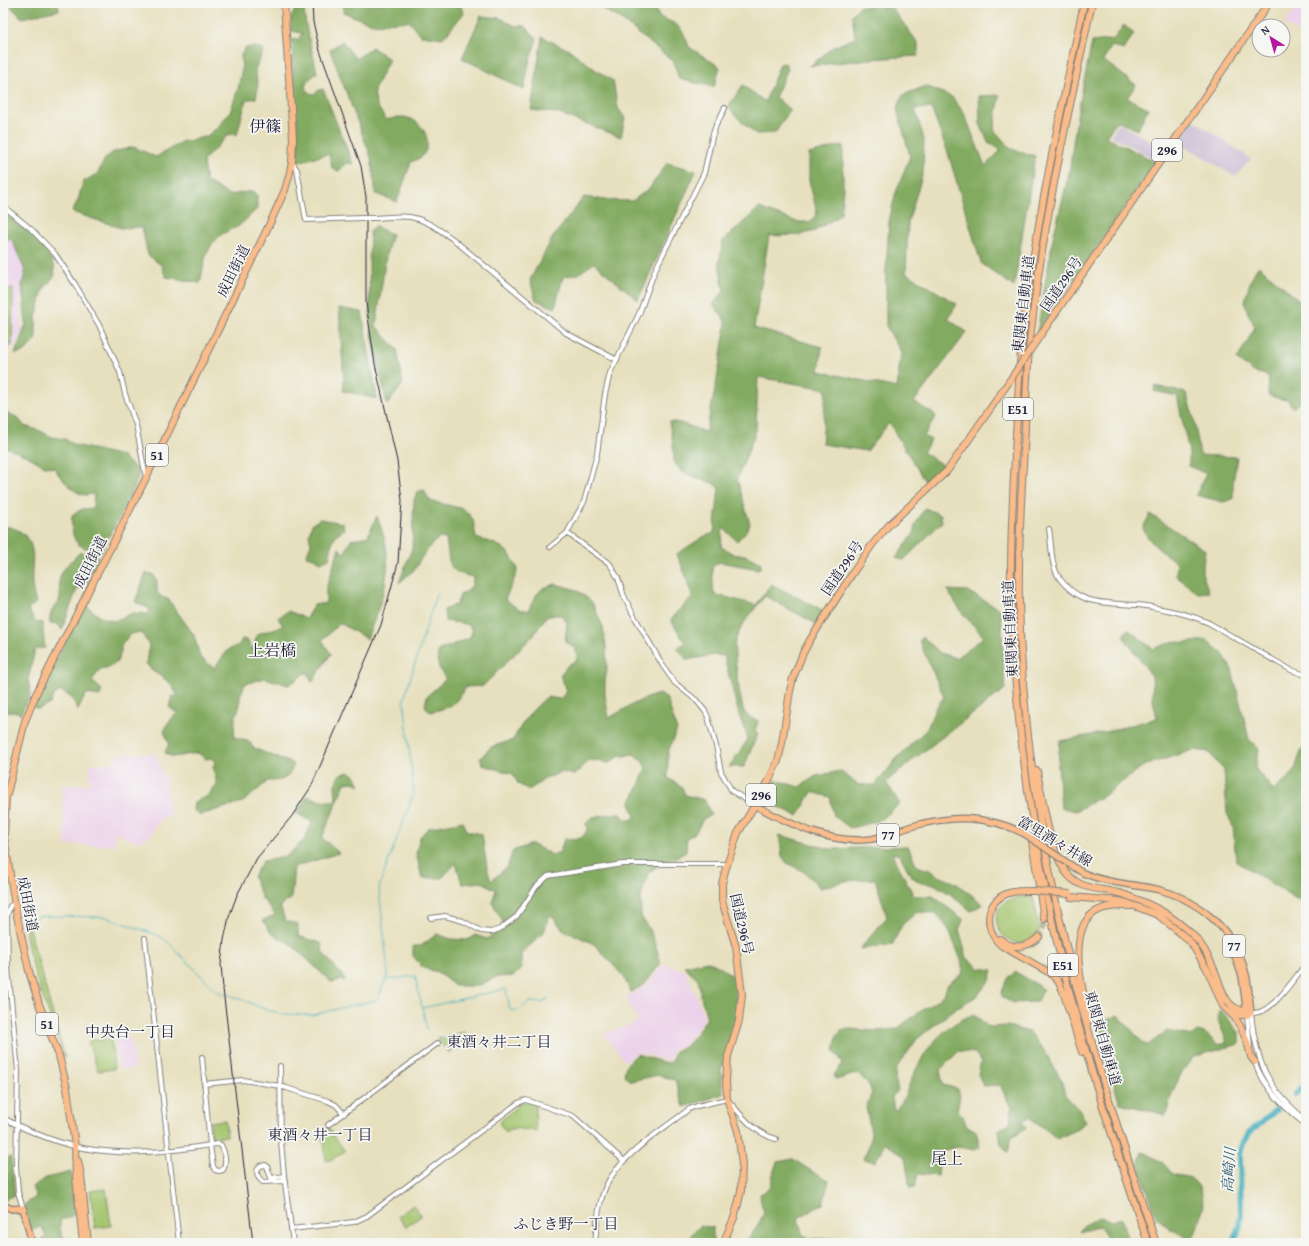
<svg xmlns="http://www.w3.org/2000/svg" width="1309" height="1246" font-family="'Gentium Book Plus','Noto Serif JP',serif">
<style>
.built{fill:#ecd1ea}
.industrial{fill:#cbbfd5}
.green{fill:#a3c46c;stroke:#627354}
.forest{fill:#82aa60;stroke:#52664e}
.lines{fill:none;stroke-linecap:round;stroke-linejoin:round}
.stream{stroke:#3fadbd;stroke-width:1}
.river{stroke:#3fadbd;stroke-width:6}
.highway-tunnel{stroke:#c0baa4;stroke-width:6;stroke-dasharray:6 3;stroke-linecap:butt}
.minor-casing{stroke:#84817c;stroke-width:6}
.major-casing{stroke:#84817c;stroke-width:8}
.highway-casing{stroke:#84817c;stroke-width:8}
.minor{stroke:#fff;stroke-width:4}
.major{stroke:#f9bc8a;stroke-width:5.5}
.highway{stroke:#f9bc8a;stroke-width:6}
.rail{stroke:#22223b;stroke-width:1}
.minor-bridge-casing{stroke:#84817c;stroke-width:6;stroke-linecap:butt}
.major-bridge-casing{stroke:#84817c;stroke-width:8;stroke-linecap:butt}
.highway-bridge-casing{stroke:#84817c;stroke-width:8;stroke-linecap:butt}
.minor-bridge{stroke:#fff;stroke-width:4}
.major-bridge{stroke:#f9bc8a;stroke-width:5.5}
.highway-bridge{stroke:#f9bc8a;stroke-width:6}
.labels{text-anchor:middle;stroke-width:3.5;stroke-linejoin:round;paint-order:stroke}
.shield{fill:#f6f6f2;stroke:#626272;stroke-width:1}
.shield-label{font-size:13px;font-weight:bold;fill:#22223b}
.street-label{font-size:14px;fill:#22223b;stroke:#f6f6f2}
.neighbourhood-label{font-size:15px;fill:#22223b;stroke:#f6f6f2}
.water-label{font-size:15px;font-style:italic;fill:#2e5a6f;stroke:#f6f6f2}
.quarter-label{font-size:16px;fill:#22223b;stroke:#f6f6f2}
</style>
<rect width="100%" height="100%" fill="#f6f6f2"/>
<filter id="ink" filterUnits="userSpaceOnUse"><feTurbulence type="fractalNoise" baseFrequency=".025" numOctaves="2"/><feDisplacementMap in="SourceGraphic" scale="8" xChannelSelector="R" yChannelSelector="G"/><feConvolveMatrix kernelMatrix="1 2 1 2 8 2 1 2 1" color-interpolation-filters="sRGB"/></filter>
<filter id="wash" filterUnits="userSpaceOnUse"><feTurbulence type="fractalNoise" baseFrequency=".012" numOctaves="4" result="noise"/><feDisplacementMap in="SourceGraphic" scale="16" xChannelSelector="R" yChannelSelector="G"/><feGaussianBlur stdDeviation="0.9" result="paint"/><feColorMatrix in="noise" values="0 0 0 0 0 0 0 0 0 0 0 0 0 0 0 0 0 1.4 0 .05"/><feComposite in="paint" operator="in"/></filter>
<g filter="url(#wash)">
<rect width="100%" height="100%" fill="#e7e0be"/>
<path class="built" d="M1300,3H1306V39L1285,24Z
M3,238L12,240L18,254L33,277L22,296L19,305L22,331L17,343L8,351L3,353Z
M155,753L166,782L170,815L157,823L151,835L141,841L126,838L115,831V845H65L62,786L90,784V764L116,763L117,755Z
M663,965L685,970L705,1018L684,1046L672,1049L670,1061L637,1052L626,1062L603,1034L638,1022L626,996L645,987Z
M131,1037L135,1068L119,1069L115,1039Z"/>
<path class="industrial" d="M1192,119L1251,159L1235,177L1178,141Z
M1118,123L1163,148L1155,159L1111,136Z"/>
<path class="green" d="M3,288L13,289L12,345L3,350Z
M1019,897H1033L1040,929C1019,971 966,909 1019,897Z
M25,927L29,928L65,1058C50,1014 30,973 25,927Z
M464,1032L466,1040L449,1053L439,1041V1037L444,1038Z
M111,1039L114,1069L98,1071L88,1042L90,1040Z
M521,1102H535L536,1131L514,1128L506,1132L499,1123Z
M225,1120L227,1136L212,1138L210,1122Z
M327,1127L345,1151L333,1159L326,1161L324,1142L318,1133Z
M106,1189L111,1226L95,1228L90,1191Z
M413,1205L421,1216L406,1227L398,1216Z"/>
<path class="forest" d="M7,3H58L59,10L22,18Z
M344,3L383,4L388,3H459L464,13L443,38L420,35L409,21L373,24L343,12Z
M594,3H653L659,17C679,24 682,27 689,47L720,67L714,87L679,79L674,62L624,22Z
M860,6L892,8L918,43V56L870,59L810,66L833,47L855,38L852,15Z
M298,8H304C305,30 313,51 317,73L307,81L305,87L309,93L314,94L319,90L323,89L353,164L347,163L340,170L337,171L332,168L329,154L297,162L298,135L292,59C294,53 292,45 291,39L298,40L302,33L291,31C291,20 289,15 298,8Z
M481,16L500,18L515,26H525L537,38L529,63L524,90L462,58Z
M1124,25L1134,34L1123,50L1112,46L1103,60L1136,85L1127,98L1148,108L1138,130L1117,120L1106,137L1156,162L1037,333L1053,238L1069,173L1077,116L1092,42L1114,39Z
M542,37L571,51L596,70L613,81L618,108L625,118L621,137L557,113L531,110Z
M342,41L356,59L372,47L389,59L374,90L376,104L386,120C391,119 397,117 402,117C420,117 436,141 422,156C419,159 414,161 411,162L397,202L376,194L371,157L330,50Z
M254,47L264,49L255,70L258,86L256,98L246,100L237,135L229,134L203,161L206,181L229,195L253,191L257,195V209L239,226L222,234L212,244L206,255L200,283L166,277L161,265L148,255L142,227L121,228L72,212L78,200L83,182L98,173L105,159L113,152L134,147L156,157L183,141H188L207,136L217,128L230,112L238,89L242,68L241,55L245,48Z
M785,63L788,69L775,97L790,110L775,133L756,134L743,123L728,107L743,85L765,102L780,64Z
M926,86L952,97L964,113L985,166L1001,150L988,142L980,124L979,96L1000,95L994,130L1011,149L1035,156L1014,287L981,263L948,153L931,108L915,109L924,139L923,173L908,222L906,273L957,304L948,319L967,332L914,402L934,414L936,417L924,436L931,440L923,452L945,467L941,472L938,471L926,483L889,423L867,451L822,444L826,389L758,377L756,431L737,479L750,524L744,534L737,541L723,528L721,547L735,555H745L761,563V567L758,569L720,562L714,565L712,569L714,594L756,605L771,584L824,611L816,624L765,596C754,610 741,624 735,641C733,647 740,704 744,711C746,717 753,719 758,721L755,732L758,733L744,767H729L748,739L739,715L724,656L714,655L687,660L677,648L685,643L671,620L682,607L692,598L689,584L677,554L703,537L714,533L719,488L713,483L682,472L674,462L673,442L669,422C683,421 693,429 706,432L717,380L726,324L723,317L713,304L724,291L719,263L723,241L759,208L797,222H811L817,213L809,180V154L843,145V189L841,214L815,231L800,235L769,236L754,328L822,347L819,371L897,388L901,352L886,326V270L889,222L895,195L910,156L897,109L903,95Z
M667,163L696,171L638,300L594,263L578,274L563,277L555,308L536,300L530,280L553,237L584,197L605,200L632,201L649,189Z
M3,212L13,219L17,226L29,230L49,255L54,266L55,275L43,290L36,318V339L24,352L15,354L26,324L22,285L25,271L12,240L3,238Z
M374,226L392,234L386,256L376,326L397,349L403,384L387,405L372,336L370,312L369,261L370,231Z
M1259,266L1306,306V397L1293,408L1288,400L1280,399L1268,395L1269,376L1254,372L1237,360L1255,327C1252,320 1246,311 1245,304C1245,295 1253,271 1259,266Z
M339,308L362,312L377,399L343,391L344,382Z
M1155,386L1186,393L1194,419L1200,455L1237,457L1233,483V499L1223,502L1196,495L1206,474L1189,466V452L1177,396L1154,391Z
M6,412L18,418L24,426L38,430L52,437L65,439L75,445L122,456L125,460L140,471L135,486L101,552C75,548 71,541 72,515L82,509L93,508L94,494C90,494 85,496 81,494C73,492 58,476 55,468L45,466L29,457L3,446V413Z
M424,490L430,501L464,509L473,519L476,538C489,542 502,544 510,555C513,559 515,564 518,569L513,582L505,599L518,609L528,611L536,595L543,588L556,584L577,590L592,602L603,627L606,647L607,670L605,681V696L609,718C625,709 641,698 660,694L667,699L677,730L668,752V778L682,787L685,795L705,800L711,815L703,819L696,832L687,838L686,851L674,859L665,861L649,872L641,896V916L653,937L661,963L644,985L630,992L624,977L594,944L575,935L565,932L550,914L544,932L521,954L522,968L514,976L496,977L478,986H455L437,972L423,968L413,956V946H421L437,934L451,939L467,940L475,935L487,939L505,926L492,902L496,890L482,882L462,884L456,863L442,878H422L416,853L420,837L428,828L463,821L467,831L482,834L487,868L491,881L507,867L513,851L532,844L552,855L560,852L564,839C577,840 583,841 588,827L585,824L593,817L613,814H621L626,820H632L635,816L630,803L637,790L646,768L642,761L634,754L618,757L609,763L590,760L574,775L561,772L545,779L529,790L518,784L513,774L483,765L480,758L491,747L513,740C522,723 532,709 547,697L560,699L567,691L560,675L568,665L577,660L576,649L565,641L567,622L561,615H555L546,617L533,636L483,686L466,687C454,706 452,707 430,712L425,706L427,696L446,679C439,670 435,661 439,650L470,638L472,631L469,625L461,623L445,621L444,610L457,604L460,595C470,590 473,588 473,577C445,572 450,562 446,539L439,538L432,544L424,554L414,570L399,583L412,548L414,500L417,492Z
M925,508L941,515L942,522L904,560L896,558L915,532V525Z
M1150,514L1205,550L1202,573L1209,592L1198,593L1176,576L1177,563C1164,553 1149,544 1143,528Z
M377,516C380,525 384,535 386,546C392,578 378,610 367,639L340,623L322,640L331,654L312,682L307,672L289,685L264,678L245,684L240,696V705L235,718L234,737L250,742L253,748L294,764C289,779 283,781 268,781L243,802L200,815L193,810L194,802L208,796L217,784L213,768L215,762L211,758L206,759L198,753L173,757L165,753L169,743L164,732L167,724L177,713L169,707L172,696L178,697L171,684L162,677L152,671L146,663L149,645L141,632L130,634L121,646V652L117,662L110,667L100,669L92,681L102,690L100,696L86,694L78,710C74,700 70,695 60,691L53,696L50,704L38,709L34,707L73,626L86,605L100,617L114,621L133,613L148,614L150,609L135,602L146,573L153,574L157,581V592L162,597L168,599L194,635L200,657L214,668L229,649L239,645L242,639L247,640L253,650L257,634L283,626L278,618L288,611L306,618L314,605L326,603V589L339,548L344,554L351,540L368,536Z
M320,519L343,523L344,529L341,532L336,534L332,543L329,559L321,562L314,558L306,556L311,544L309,534L312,524Z
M3,526C17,527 30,535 32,550C34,560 31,571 32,582C32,589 34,596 36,603L28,609L36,623L42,622L45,648L35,649L28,680L31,693L20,715L18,712H7L3,683Z
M80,552L99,556L85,586L77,589L62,630L57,623L50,624C49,607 56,610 60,598C61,593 59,587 59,582C60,569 72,561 80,552Z
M947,590L967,591L1001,610L1005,689L910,762L886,782L900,804L883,818L875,822L850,828L834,816L830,797L812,792L798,816L766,801L776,780L799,787L816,776L840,771L859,785H874L887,771L896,759L927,729L935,709L944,697L919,641L923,637L940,653L956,658L984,637L963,614Z
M1128,629L1153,649L1175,641L1184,643L1207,640L1223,654L1232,670L1249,739L1259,749L1255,768L1274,791L1294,772L1299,757L1306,740V905L1236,861L1233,827L1227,813L1224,770L1219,765L1209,752L1193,750L1143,766L1105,795L1076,811L1061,808L1058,766L1060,741L1101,733L1157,718L1153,700L1152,676L1123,636Z
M349,772L355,775L360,785L353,782L345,783L322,838L339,853L294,867L291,899L280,905L285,921L298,924V936L321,943L323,953L346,980L331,982L292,945L271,933L263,920L275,915L262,898L253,877L263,861L287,856L305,839L312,822L296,813L308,796L320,801H336L335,785L339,775Z
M779,835L830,849L908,846L916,865L922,868L930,870L941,877L956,883L983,904L971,911L953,896L934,884L921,883L911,876L900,855L892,853L914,896H933L964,920L959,929L967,958L979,968L993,970L990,980L977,996L956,1008L917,1039L896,1069L895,1079L898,1090L892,1097L894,1111C905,1102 907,1088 913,1076C926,1048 942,1027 972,1015L977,1017L989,1027L1007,1026L1030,1032L1045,1052L1061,1079L1065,1095L1082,1113L1085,1122L1079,1128L1058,1139L1029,1117L1022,1121L1026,1128L1012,1137L1008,1153L1001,1144L999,1130L1010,1123L1012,1107C1006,1100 1004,1092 1000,1085L983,1086L978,1074L981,1061L975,1053L959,1051L940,1070L943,1085L958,1089L960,1096L957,1110L963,1116L966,1125L976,1131L980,1147L975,1150L958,1147L940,1151L938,1176L918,1174L915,1187L910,1188L905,1157L885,1143L875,1162L863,1159L870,1143L871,1132L866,1107L872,1093L869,1085L858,1073L836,1080L834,1075L843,1063L834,1051L837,1036L842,1030L851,1029L876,1031L897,1029L915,1015L936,1001L944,994L948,984L963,973L961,960L949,930L935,913L917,912L902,925L892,945L860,949L887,917L875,879L845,881L820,888L806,873L787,863L782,856Z
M707,961C719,965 725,972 736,977V1021L721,1070L723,1094L684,1107L675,1080L659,1075L631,1081L624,1075L626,1065L637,1054L662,1062L671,1063L675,1051L685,1047L696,1034L707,1018L702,1001L698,979L684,966Z
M1016,972L1039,986L1043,990L1039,999L1035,1002L1013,1003L1003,998L1001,993L1009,977Z
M1221,1010L1239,1032V1044L1193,1057L1182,1072L1172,1093L1166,1115L1120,1103L1101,1047L1100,1023L1118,1015L1144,1044L1148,1045L1167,1031L1193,1036L1197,1031L1205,1033L1218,1045L1227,1042L1218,1020L1217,1016Z
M1142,1151C1150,1155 1157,1159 1164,1164C1167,1167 1169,1171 1172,1173C1177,1177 1185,1175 1190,1178C1212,1192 1201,1222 1192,1240L1172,1230L1157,1218L1138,1164Z
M11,1157L15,1196L9,1197L4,1202L3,1160Z
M793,1159L816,1174L829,1180L823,1204L798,1218L802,1234L810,1239L837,1238L840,1243H748L747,1240L757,1227L764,1213L759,1195L770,1188L774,1170L777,1162Z
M71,1172L76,1213L68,1218L60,1220L61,1237L71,1239L72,1243H41L40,1240L46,1236L42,1227L31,1229L25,1210V1204L36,1197L32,1187L46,1178Z
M1100,1217L1113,1221L1121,1218L1130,1243H1111L1100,1226L1080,1232L1083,1226C1089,1223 1093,1219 1100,1217Z
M700,1226L713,1227V1243H688L691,1235Z"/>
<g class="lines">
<path class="stream" d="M27,924L39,916L106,917L157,935L166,940L216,991L238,998L267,1010L283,1014L312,1015L376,1000L378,998L388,973L379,889L380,884L414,793L404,699L437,592
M3,940L5,939
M386,980L415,976L427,1029
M422,1008L506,989L510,1010L517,1011L530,1002L542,1003L549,998"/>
<path class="river" d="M1295,1094L1306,1085
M1231,1243L1237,1234L1240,1226L1241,1214L1240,1154L1243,1144L1249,1133L1276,1110"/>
</g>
</g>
<g filter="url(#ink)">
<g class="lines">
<path class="highway-tunnel" d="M1039,937L1044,926V919"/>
<g class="minor-casing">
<path id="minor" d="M292,162L297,170L306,220L362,218
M3,206L31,229L55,254L75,284L99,325L120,372L125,394L136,425L146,478
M372,218C384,218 398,215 410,217C427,220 440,230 454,240L566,333L617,360
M1049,529C1052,545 1050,565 1060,579C1066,587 1075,594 1084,598C1096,604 1124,604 1138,605C1160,608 1189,614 1209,623L1291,670L1306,675
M567,533L610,564L618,578L624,596L633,614L663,666L675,683L696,700L705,711L708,717L716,746L721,772L732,791L754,805
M550,547L567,533L584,502L597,454L605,394L610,373L639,314L655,270L704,173L712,137L716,125L725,108
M15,903L10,906L7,915L8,968L18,1071L16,1166L18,1192L23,1208
M431,918L445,916L463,921L481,931L491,932L500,929L517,916L536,887L548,876L623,864H728
M145,938L179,1243
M1251,1013C1256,1062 1267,1089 1306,1120
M1250,1046L1247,1015C1252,1013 1257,1013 1262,1011C1276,1006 1296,976 1306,964
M1254,1060C1263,1087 1284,1108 1306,1125
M280,1066L281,1141L284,1176L293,1243
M204,1084L243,1080L280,1086L328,1101L336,1105L344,1114
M3,1118C28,1131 55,1143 83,1148C125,1156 168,1152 210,1145L202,1057
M328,1125L438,1043
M217,1144L221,1145C225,1152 227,1163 223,1170L219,1171L215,1170L213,1166L210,1145Z
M284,1176L271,1178L267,1166L265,1165L260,1166C255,1171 257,1178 263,1182L285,1181
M291,1229L354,1222L367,1216L518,1103L526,1100L573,1116L624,1161
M595,1243C597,1224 598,1204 606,1186C619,1156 664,1129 689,1109L697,1106L727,1099C742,1116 754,1133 776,1139"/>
</g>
<g class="major-casing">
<path id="major" d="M754,805C791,824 829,845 872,839C886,836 899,830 913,826C953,815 988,815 1025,834
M1066,862L1083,873L1094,877C1115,884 1138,885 1160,890C1200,901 1234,930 1245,971C1249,984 1249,999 1251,1013
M1232,948L1242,976L1247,1015
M3,1205L12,1209L23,1208L32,1243"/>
</g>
<g class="highway-casing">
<path id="highway" d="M1084,3C1060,115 1035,226 1022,340C1019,371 1018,403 1016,435C1013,490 1010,545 1011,600C1014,701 1027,803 1048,902C1072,1018 1110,1131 1148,1243
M1092,3C1068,114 1042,226 1030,340C1026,376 1026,412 1024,448C1021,498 1018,549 1019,600C1021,701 1034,804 1056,902C1081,1018 1118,1131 1156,1243
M1037,340L1269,3
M1037,771C1043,801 1048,845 1065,871C1080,893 1106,887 1128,896C1156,906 1171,915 1193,935C1203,945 1211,961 1216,974C1222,990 1226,1010 1246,1011
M1031,834L1044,919
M1034,891C1024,891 1015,890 1006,894C983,904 985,932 1002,946L1050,973L1058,981L1063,991L1082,1052
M1071,897L1119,901L1127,903L1158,915L1185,937L1191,943L1207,969L1223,1006L1235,1018L1241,1027L1247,1042L1251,1057L1255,1062
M1000,939C1012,950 1027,948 1039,937
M1230,1010L1240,1015H1247
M1089,1020C1083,992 1064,925 1099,910C1109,905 1121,906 1132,906
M78,1161L81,1175L88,1243
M83,1243L76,1178L75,1146L67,1088L59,1056L39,1004L29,971L16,912L4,836L6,798L25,721L36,694L146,478L270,223L285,190L289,176L292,162L293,139L284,3
M723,1243L734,1218L738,1204L741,1191L742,1165L738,1131L727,1099L726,1080L728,1056L739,1021L742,994L736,947L722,901V884L725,871L738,833L765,788L778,761L782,743L790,691L793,678L803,653L810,640L852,574L872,545L889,525L947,471L1006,386"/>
</g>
<use href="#minor" class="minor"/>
<use href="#major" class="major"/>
<use href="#highway" class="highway"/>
<path class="rail" d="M253,1243L223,989L221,964L224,940L229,917L237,895L257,858L292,816L311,787L381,625L398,563L402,500L397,461L375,364L368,317L366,302V197L361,166L356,152L320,51L313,22L312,3"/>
<g class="minor-bridge-casing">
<path id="minor-bridge" d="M362,218H372"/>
</g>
<g class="major-bridge-casing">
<path id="major-bridge" d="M1025,834L1066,862"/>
</g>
<g class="highway-bridge-casing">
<path id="highway-bridge" d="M1006,386L1037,340
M1034,891L1070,894"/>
</g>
<use href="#minor-bridge" class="minor-bridge"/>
<use href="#major-bridge" class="major-bridge"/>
<use href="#highway-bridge" class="highway-bridge"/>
</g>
</g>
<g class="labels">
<g class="shield">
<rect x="1152" y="139" width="30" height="22" rx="3"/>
<rect x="1003" y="398" width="30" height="22" rx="3"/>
<rect x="146" y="444" width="22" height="22" rx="3"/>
<rect x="746" y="784" width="30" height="22" rx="3"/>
<rect x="877" y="824" width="22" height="22" rx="3"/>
<rect x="1223" y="935" width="22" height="22" rx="3"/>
<rect x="1048" y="954" width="30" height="22" rx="3"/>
<rect x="36" y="1013" width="22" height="22" rx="3"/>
</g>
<g class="shield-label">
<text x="1167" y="155">296</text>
<text x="1018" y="414">E51</text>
<text x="157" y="460">51</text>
<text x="761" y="800">296</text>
<text x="888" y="840">77</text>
<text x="1234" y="951">77</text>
<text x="1063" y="970">E51</text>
<text x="47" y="1029">51</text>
</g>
<g class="street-label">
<text transform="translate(233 271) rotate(-64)" y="5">成田街道</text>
<text transform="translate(1061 284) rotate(-56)" y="5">国道296号</text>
<text transform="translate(1023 304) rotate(-83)" y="5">東関東自動車道</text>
<text transform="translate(90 562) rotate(-63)" y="5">成田街道</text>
<text transform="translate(842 568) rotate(-56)" y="5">国道296号</text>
<text transform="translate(1010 629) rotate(-93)" y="5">東関東自動車道</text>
<text transform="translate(1055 841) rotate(31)" y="5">富里酒々井線</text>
<text transform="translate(28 904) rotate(79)" y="5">成田街道</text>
<text transform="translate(742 924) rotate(77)" y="5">国道296号</text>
<text transform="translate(1103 1038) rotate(74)" y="5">東関東自動車道</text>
</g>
<g class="neighbourhood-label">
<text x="130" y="1037">中央台一丁目</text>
<text x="499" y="1047">東酒々井二丁目</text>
<text x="320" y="1140">東酒々井一丁目</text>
<text x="566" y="1229">ふじき野一丁目</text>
</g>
<g class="water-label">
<text transform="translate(1229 1170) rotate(-86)" y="5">高崎川</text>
</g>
<g class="quarter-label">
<text x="265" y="132">伊篠</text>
<text x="272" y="656">上岩橋</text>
<text x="947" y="1164">尾上</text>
</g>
</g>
<rect width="1309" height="1246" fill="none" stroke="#f6f6f2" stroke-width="16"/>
<g transform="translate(1271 38) rotate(323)"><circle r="19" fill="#f6f6f2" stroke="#a1a1a9"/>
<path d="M0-3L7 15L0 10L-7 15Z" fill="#b5179e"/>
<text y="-6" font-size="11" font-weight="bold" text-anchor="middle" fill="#22223b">N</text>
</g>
</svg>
